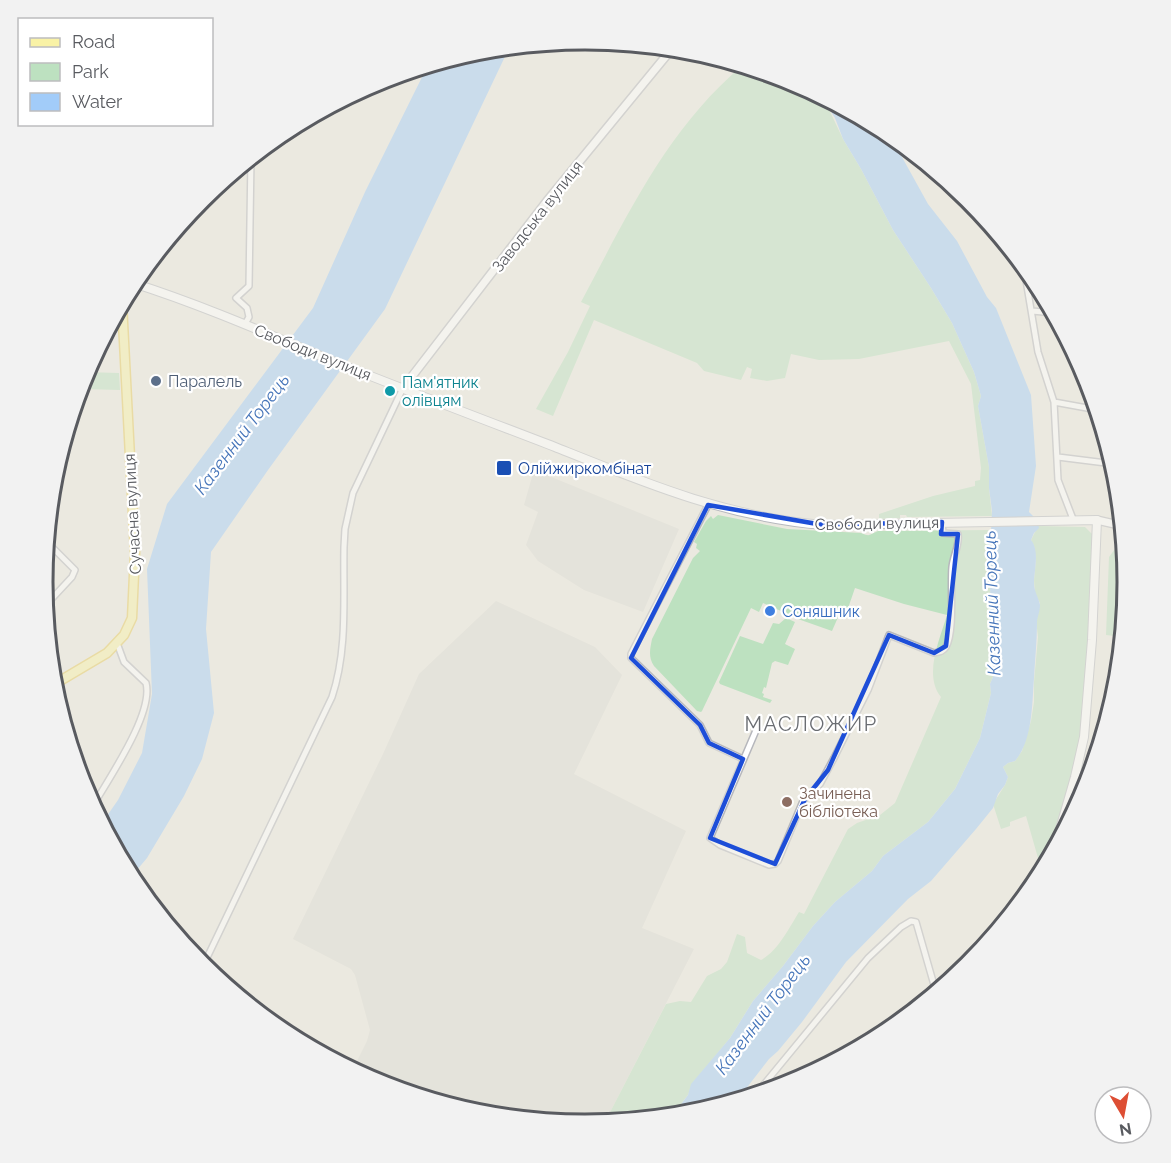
<svg xmlns="http://www.w3.org/2000/svg" width="1171" height="1163" font-family="Raleway,sans-serif">
<style>
.industrial{fill:#dcdbd4}
.green{fill:#bde1c0}
.water{fill:#a2ccf9}
.lines{fill:none;stroke-linecap:round;stroke-linejoin:round}
.minor-casing{stroke:#b6b7bc;stroke-width:8}
.tertiary-casing{stroke:#b6b7bc;stroke-width:10}
.secondary-casing{stroke:#b6b8be;stroke-width:10}
.primary-casing{stroke:#e7cb5c;stroke-width:11}
.minor{stroke:#fff;stroke-width:5}
.tertiary{stroke:#fff;stroke-width:7}
.secondary{stroke:#fff;stroke-width:8}
.primary{stroke:#f9f2a6;stroke-width:8}
.marked{fill:none;stroke:#1d4ed8;stroke-width:4.5;stroke-linejoin:round}
.service-dot{fill:#5c6f8a;stroke:#fff;stroke-width:2}
.culture-dot{fill:#0f9aa8;stroke:#fff;stroke-width:2}
.transit-dot{fill:#1a4fb4;stroke:#fff;stroke-width:2}
.shop-dot{fill:#3f7fe0;stroke:#fff;stroke-width:2}
.education-dot{fill:#8d6e63;stroke:#fff;stroke-width:2}
.labels{text-anchor:middle;stroke-width:4.5;stroke-linejoin:round;paint-order:stroke}
.street-label{font-size:16px;fill:#595b60;stroke:#fff}
.service-label{font-size:16px;fill:#4e5e75;stroke:#fff;text-anchor:start}
.culture-label{font-size:16px;fill:#0d838f;stroke:#fff;text-anchor:start}
.transit-label{font-size:16px;fill:#164399;stroke:#fff;text-anchor:start}
.shop-label{font-size:16px;fill:#366cbe;stroke:#fff;text-anchor:start}
.education-label{font-size:16px;fill:#785e54;stroke:#fff;text-anchor:start}
.water-label{font-size:18px;font-style:italic;fill:#4776ba;stroke:#fff}
.quarter-label{font-size:20px;letter-spacing:1.5px;fill:#6a6d72;stroke:#fff}
.rim{fill:none;stroke:#595b60;stroke-width:3}
</style>
<rect width="100%" height="100%" fill="#ebe9e0"/>
<path class="industrial" d="M534,470L679,529L643,612L584,590L538,561L526,545L538,512L524,505Z
M496,601L595,647L622,675L574,774L686,831L642,928L694,949L605,1122L585,1124L479,1114L378,1083L353,1069L367,1041L370,1030L355,975L351,969L293,939L383,754L419,674Z"/>
<path class="green" d="M743,65C768,73 806,80 824,99L843,139L861,169L893,230L931,288L952,323L974,372L981,396L978,406L989,467V488L992,516L907,517L906,515H900V518L879,519V514L933,496L975,486V481L980,480L981,468L971,384L949,341L859,359L819,360L791,354L785,378L767,381L750,378L752,369L747,367L741,380L704,371L697,363L594,320L553,416L536,409L568,352L590,306L581,302C627,216 667,129 743,65Z
M85,372L119,373L120,390L82,389Z
M718,515L787,529L861,533C871,537 868,535 878,531L991,530L988,537L993,659V677L990,684L991,693L980,738L955,789L928,822L883,856L872,871L835,902L813,926L783,966L753,1001L730,1038L692,1084L688,1095L672,1115L605,1122L666,1004L680,1001L691,1002L707,976L721,969L727,962L737,934L745,937L747,953L761,960C778,951 789,928 799,912L804,914L848,829L857,823L880,815L895,803L941,697C923,675 940,639 947,615L904,604L855,588L845,617L839,615L832,631L781,613V611L763,603L759,612L751,608L702,711L701,712L697,711L654,666C648,657 650,649 652,639L693,558L700,551L696,548L697,544L694,542L706,521L711,516L713,519Z
M1038,526L1085,527L1093,535C1090,601 1090,669 1081,736C1077,769 1064,802 1054,833C1049,846 1049,859 1042,872L1026,816L1010,822V826L1001,829L993,804L1005,785L1008,777L1003,767L1008,763L1015,761L1022,751L1031,721L1034,702V682L1038,637L1036,620L1040,603L1035,594L1034,580L1036,560L1034,546L1031,540Z
M1124,537L1128,582L1123,637L1106,635L1109,557Z
M786,618L795,622L785,644L795,649L788,665L775,661L772,663L766,688L764,687L762,693L764,694L763,697L772,700L770,703L720,684L719,682L740,636L763,644L773,623L779,624Z"/>
<path class="water" d="M510,46L385,309L268,470L211,552L206,629L214,713L202,759L184,796L147,858L131,877L102,823L118,800L142,753L152,694L147,569L167,504L313,308L365,192L428,65L480,49Z
M820,95L887,130L928,204L957,241L987,297L996,308L1031,395L1036,466L1029,512L1037,520L1039,528L1034,533L1031,540C1040,551 1034,571 1034,583C1034,592 1039,598 1040,605C1040,612 1037,617 1037,623C1037,641 1035,659 1034,678C1032,703 1033,740 1015,761L1008,763L1003,767L1008,777L1005,785L998,794L993,808L976,829L931,881L908,899L846,962L802,1022L778,1051L769,1059L738,1099L691,1114L672,1116L688,1095L691,1084L730,1038L753,1001L783,966L813,926L835,902L872,871L883,856L928,822L955,789L980,738L991,693L990,684L993,677V659L988,537L991,531L992,511L989,488V467L978,406L981,396L974,372L952,323L931,288L893,230L861,169L843,139L835,118Z"/>
<g class="lines">
<g class="minor-casing">
<path id="minor" d="M1007,244L1024,268L1038,352L1054,402L1058,480L1073,519
M1032,311L1054,313
M245,324L249,317L247,308L236,298L249,286L251,158
M1054,402L1098,410
M1058,457L1114,464
M708,505L631,654V658L700,725L709,743L743,759
M45,606L72,577L75,570L47,542
M757,728L710,838L720,845L769,865L775,864L778,861L803,801L820,784L834,758L868,690L889,635L934,653C939,652 943,652 946,647C955,631 950,586 952,567C953,556 960,545 958,534L943,533L942,522
M1075,777L1089,780
M93,806C109,778 154,713 146,683L124,662L117,643
M203,966L332,697C348,649 343,597 344,547L345,529L353,493L403,388
M756,1094L868,958L901,927L911,921L916,922L936,992"/>
</g>
<g class="tertiary-casing">
<path id="tertiary" d="M403,388L547,201L666,56L675,48
M1097,520L1123,526"/>
</g>
<g class="secondary-casing">
<path id="secondary" d="M133,283C202,305 268,334 335,362C408,391 482,419 555,447C645,483 726,517 823,525L1097,520L1092,640L1084,737L1075,777L1054,850"/>
</g>
<g class="primary-casing">
<path id="primary" d="M53,685L107,653L124,635L132,618L135,553L122,303"/>
</g>
<use href="#minor" class="minor"/>
<use href="#tertiary" class="tertiary"/>
<use href="#secondary" class="secondary"/>
<use href="#primary" class="primary"/>
</g>
<path d="M0 0H1171V1163H0ZM708,505L823,525L942,522L941,534H958L946,646L934,653L889,635L828,770L805,799L775,864L710,838L743,759L709,743L700,725L631,658Z" fill="#ebe9e0" fill-opacity=".55" fill-rule="evenodd"/>
<path class="marked" d="M708,505L823,525L942,522L941,534H958L946,646L934,653L889,635L828,770L805,799L775,864L710,838L743,759L709,743L700,725L631,658Z"/>
<circle class="service-dot" cx="156" cy="381" r="6"/>
<circle class="culture-dot" cx="390" cy="391" r="6"/>
<rect class="transit-dot" x="496" y="460" width="16" height="16" rx="3"/>
<circle class="shop-dot" cx="770" cy="611" r="6"/>
<circle class="education-dot" cx="787" cy="802" r="6"/>
<g class="labels">
<g class="street-label">
<text transform="translate(537 216) rotate(-52)" y="6">Заводська вулиця</text>
<text transform="translate(313 352) rotate(22)" y="6">Свободи вулиця</text>
<text transform="translate(132 514) rotate(-93)" y="6">Сучасна вулиця</text>
<text transform="translate(877 523) rotate(-1)" y="6">Свободи вулиця</text>
</g>
<g class="service-label">
<text x="168" y="387">Паралель</text>
</g>
<g class="culture-label">
<text x="402" y="388">Пам'ятник<tspan x="402" dy="18">олівцям</tspan></text>
</g>
<g class="transit-label">
<text x="518" y="474">Олійжиркомбiнат</text>
</g>
<g class="shop-label">
<text x="782" y="617">Соняшник</text>
</g>
<g class="education-label">
<text x="799" y="799">Зачинена<tspan x="799" dy="18">бібліотека</tspan></text>
</g>
<g class="water-label">
<text transform="translate(242 434) rotate(-53)" y="6">Казенний Торець</text>
<text transform="translate(992 603) rotate(-92)" y="6">Казенний Торець</text>
<text transform="translate(763 1014) rotate(-53)" y="6">Казенний Торець</text>
</g>
<g class="quarter-label">
<text x="811" y="731">МАСЛОЖИР</text>
</g>
</g>
<path d="M0 0H1171V1163H0ZM53 582a532 532 0 1 1 1064 0a532 532 0 1 1-1064 0Z" fill="#f2f2f2" fill-rule="evenodd"/>
<path class="rim" d="M53 582a532 532 0 1 1 1064 0a532 532 0 1 1-1064 0Z"/>
<rect x="18" y="18" width="195" height="108" fill="#ffffff" stroke="#bdbdbf" stroke-width="1.5"/>
<rect x="30" y="38" width="30" height="9" fill="#f9f2a6" stroke="#bdbdbf" stroke-width="1.5"/>
<text x="72" y="48" font-size="18" fill="#595b60">Road</text>
<rect x="30" y="63" width="30" height="18" fill="#bde1c0" stroke="#bdbdbf" stroke-width="1.5"/>
<text x="72" y="78" font-size="18" fill="#595b60">Park</text>
<rect x="30" y="93" width="30" height="18" fill="#a2ccf9" stroke="#bdbdbf" stroke-width="1.5"/>
<text x="72" y="108" font-size="18" fill="#595b60">Water</text>
<g transform="translate(1123 1115) rotate(170)"><circle r="28" fill="#ffffff" stroke="#bdbdbf" stroke-width="1.5"/>
<path d="M0-4.5L10 22L0 15L-10 22Z" fill="#dd4e34"/>
<text y="-9" font-size="16" font-weight="bold" text-anchor="middle" fill="#595b60">N</text>
</g>
</svg>
